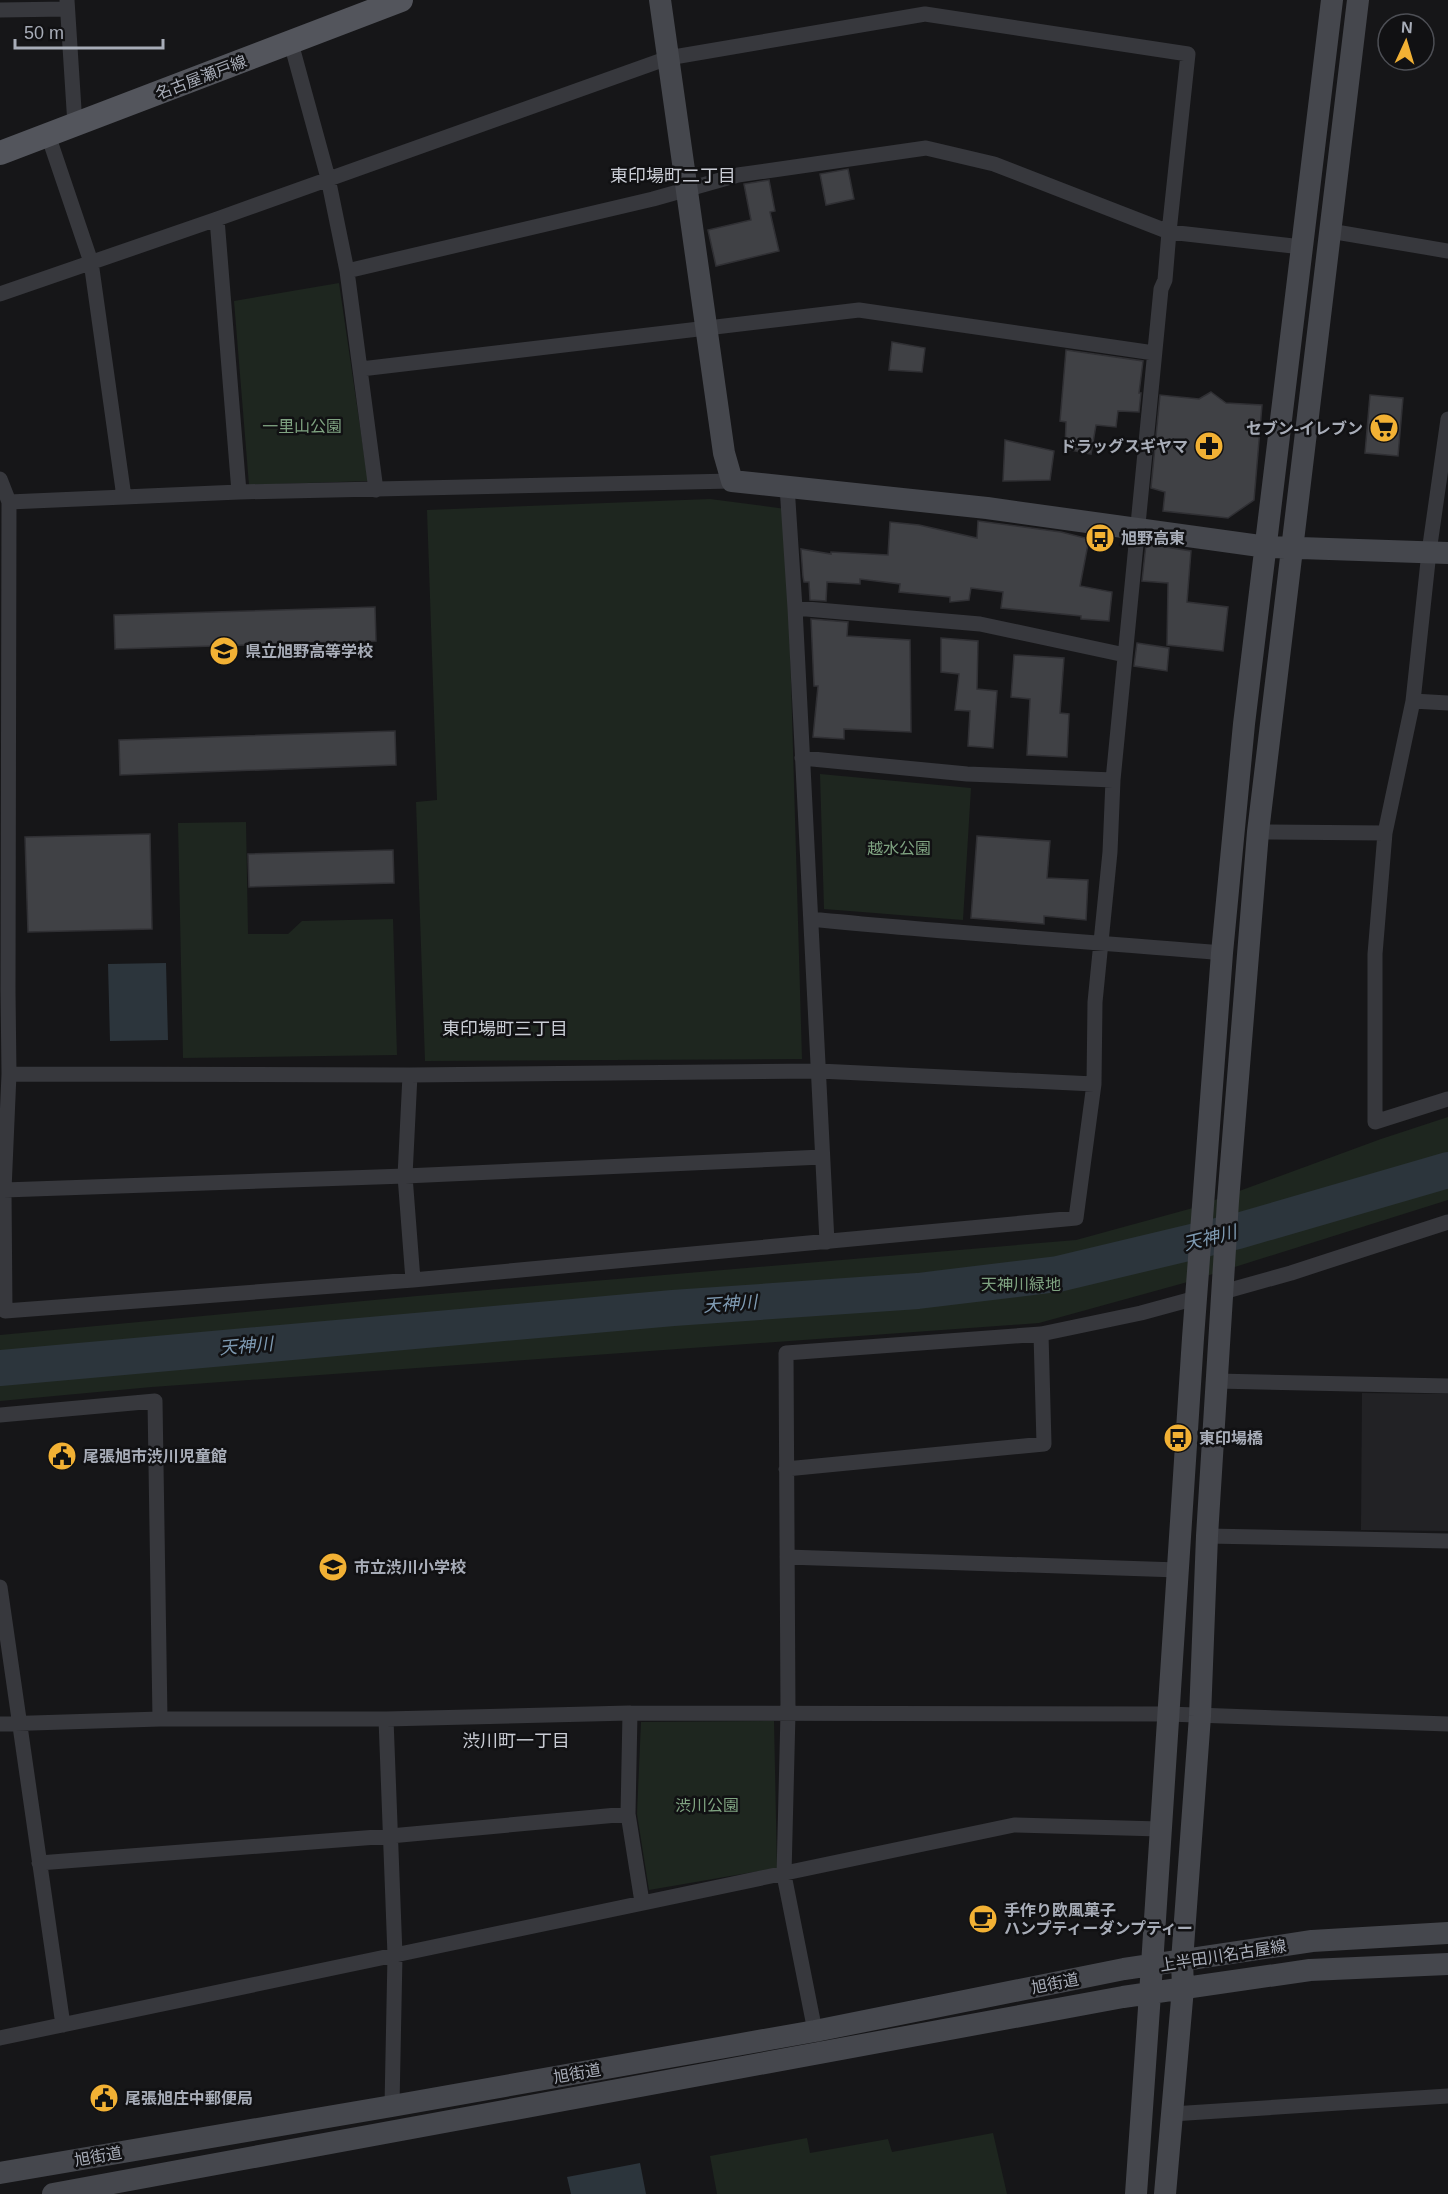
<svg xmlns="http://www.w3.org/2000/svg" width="1448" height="2194" font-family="Helvetica,'Noto Sans JP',sans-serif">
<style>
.built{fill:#222225}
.green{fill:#1e261f}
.water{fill:#2c353c}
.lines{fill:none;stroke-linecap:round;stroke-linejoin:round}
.river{stroke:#2c353c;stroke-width:36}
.building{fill:#404145;stroke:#303034;stroke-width:1.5}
.street{stroke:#37383d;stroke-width:15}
.secondary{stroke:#45474d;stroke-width:22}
.primary{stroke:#53555c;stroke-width:24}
.labels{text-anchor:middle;stroke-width:5;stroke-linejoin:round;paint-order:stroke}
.street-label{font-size:16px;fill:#a8adb8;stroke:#111113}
.park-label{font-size:16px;fill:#7fa381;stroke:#111113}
.poi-label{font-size:16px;font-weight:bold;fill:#a8adb8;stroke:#111113;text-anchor:start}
.neighbourhood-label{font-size:18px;fill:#c9ccd4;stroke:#111113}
.water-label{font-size:18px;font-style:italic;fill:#7f9bb3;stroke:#111113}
</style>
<rect width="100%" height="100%" fill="#161618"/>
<path class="built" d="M1362,1393L1448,1394V1531L1361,1530Z"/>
<path class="green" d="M339,283L368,481L249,485L234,301Z
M710,499L786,509L802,1059L425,1061L416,802L437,800L427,510Z
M820,774L971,788L963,920L824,909Z
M246,822L248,934H288L302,921L393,919L397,1055L183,1058L178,823Z
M1448,1117V1200L1184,1283L1039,1323L152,1387L0,1401V1335L417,1296L1076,1240L1193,1208L1381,1139Z
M774,1721L777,1868L649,1890L637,1814L641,1722Z
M993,2133L1007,2194H717L710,2156L807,2138L810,2153L888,2139L892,2152Z"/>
<path class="water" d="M166,963L168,1040L110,1041L108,964Z
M640,2163L646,2194H571L567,2177Z"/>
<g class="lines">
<path class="river" d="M0,1368L673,1308L918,1291L1058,1274L1238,1231L1448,1170"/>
</g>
<path class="building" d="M848,169L854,199L826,205L820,174Z
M769,180L775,211L770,212L779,251L716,266L708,230L751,220L744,184Z
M892,342L925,348L922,372L889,370Z
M1066,350L1143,361L1139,393H1141L1139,412L1118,411L1116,427L1096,425L1091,454L1065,449L1066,422L1060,421Z
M1211,392L1226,403L1262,405L1254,500L1228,518L1163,511L1165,492L1151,488L1160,395L1199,399Z
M1370,395L1403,398L1398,456L1365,453Z
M1005,440L1054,451L1050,480L1003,481Z
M978,521L1061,532L1089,539L1080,586L1112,592L1109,621L1081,619V616L1001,608L1003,592L971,588L969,600L950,602V597L899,592L900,584L860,579V584L827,582L826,601L810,600L809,582H804L803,577L801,549L831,554V552L888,555L890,522L919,525L977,538Z
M1146,544L1191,551L1187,602L1228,607L1223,651L1167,645L1168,583L1142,581Z
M375,607L376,641L115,649L114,615Z
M811,619L848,622L847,636L910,640L911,732L844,729V739L813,737L818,686H814Z
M941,638L978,641L977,689L997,691L993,748L968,746L970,711L955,710L959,674L941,672Z
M1137,643L1169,648L1167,671L1134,666Z
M1014,655L1064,658L1060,713L1069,714L1067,757L1027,755L1030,699L1011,697Z
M395,731L396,765L120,775L119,740Z
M150,834L152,929L28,932L25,837Z
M977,836L1050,841L1047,878L1088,880L1086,920L1044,916V924L971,918Z
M393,850L394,883L249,887L248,854Z"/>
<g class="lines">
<path class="street" d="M67,0L75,125
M0,10L67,9
M291,43L328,178L347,271L376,490
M48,135L91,262L124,497
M217,219L239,492
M1330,231L1448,251
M347,271L653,199L738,175L926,148L994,164L1169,232L1302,247
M0,294L217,219L668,58L925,14L1188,54L1169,232L1165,280L1161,289L1113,780L1110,852L1095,1002L1094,1084L1076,1218L413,1280L5,1311L4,1190L9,1074L8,991L9,502L0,479
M361,369L859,310L1154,353
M1448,419L1429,552L1413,701L1385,833L1375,954V1122L1448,1099
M787,486L795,608L827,1242
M9,502L239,492L732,481
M795,608L980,624L1125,655
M1413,701L1448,703
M802,758L967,774L1113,780
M1258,832L1385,833
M811,919C948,933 1085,941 1222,953
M9,1074L410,1075L819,1071L1094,1084
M410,1075L405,1176L413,1280
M4,1190L405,1176L822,1157
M1223,1292L1291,1273L1448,1222
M1216,1381L1448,1386
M0,1415L155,1401L160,1719
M786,1469L1044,1444L1041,1334
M1207,1536L1448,1541
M787,1557L1178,1570
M0,1587L63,2025
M630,1713L628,1814L642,1902
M386,1719L395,1955L392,2106
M0,1724L160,1719H386L630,1713L1168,1714L1448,1724
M39,1863L390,1836L628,1814
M815,2031L784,1875L788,1713L786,1353L1041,1334L1141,1313L1196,1298
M0,2038L1014,1825L1160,1829
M1172,2114L1448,2096"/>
<path class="secondary" d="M660,0L724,453L732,481L987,508L1267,547L1448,553
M0,2173L392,2106L815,2031L1124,1969L1312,1941L1448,1933
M53,2194L1123,1997L1310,1970L1448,1964
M1136,2194L1152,1965L1193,1338L1222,953L1244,724L1332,0
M1165,2194L1183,1988L1182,1961L1200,1716L1207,1536L1228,1201L1258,832L1358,0"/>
<path class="primary" d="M0,153L401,0"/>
</g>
<defs>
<g id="supermarket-disc" transform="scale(1.5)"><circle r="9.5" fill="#f2b134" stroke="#111113"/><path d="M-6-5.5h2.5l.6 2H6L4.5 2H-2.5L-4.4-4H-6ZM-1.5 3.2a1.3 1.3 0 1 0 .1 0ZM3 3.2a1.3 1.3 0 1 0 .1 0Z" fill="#111"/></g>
<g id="pharmacy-disc" transform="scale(1.5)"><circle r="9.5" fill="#f2b134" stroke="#111113"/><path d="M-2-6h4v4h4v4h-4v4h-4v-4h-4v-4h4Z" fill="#111"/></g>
<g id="bus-disc" transform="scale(1.5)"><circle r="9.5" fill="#f2b134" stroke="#111113"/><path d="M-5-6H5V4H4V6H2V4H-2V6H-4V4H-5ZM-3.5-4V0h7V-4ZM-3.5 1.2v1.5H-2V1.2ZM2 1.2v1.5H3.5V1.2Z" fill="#111"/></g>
<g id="school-disc" transform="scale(1.5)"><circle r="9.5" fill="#f2b134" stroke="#111113"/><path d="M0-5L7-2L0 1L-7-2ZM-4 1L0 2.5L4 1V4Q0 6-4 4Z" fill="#111"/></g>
<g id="civic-disc" transform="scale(1.5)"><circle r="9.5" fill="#f2b134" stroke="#111113"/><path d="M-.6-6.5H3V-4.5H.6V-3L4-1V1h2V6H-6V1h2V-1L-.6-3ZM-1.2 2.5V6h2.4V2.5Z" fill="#111"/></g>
<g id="cafe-disc" transform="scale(1.5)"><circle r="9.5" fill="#f2b134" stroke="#111113"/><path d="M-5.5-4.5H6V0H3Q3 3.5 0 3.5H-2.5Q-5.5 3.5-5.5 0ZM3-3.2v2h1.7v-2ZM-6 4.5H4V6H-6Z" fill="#111"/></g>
</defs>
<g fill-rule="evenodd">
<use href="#supermarket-disc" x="1384" y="428"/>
<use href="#pharmacy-disc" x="1209" y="446"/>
<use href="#bus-disc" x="1100" y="538"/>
<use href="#school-disc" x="224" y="651"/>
<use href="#bus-disc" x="1178" y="1438"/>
<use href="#civic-disc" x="62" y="1456"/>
<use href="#school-disc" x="333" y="1567"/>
<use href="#cafe-disc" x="983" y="1919"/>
<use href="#civic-disc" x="104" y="2098"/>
</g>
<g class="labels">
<g class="street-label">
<text transform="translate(201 77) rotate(-21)" y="6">名古屋瀬戸線</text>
<text transform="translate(1223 1955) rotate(-9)" y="6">上半田川名古屋線</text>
<text transform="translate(1055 1983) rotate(-11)" y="6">旭街道</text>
<text transform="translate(577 2073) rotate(-10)" y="6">旭街道</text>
<text transform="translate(98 2156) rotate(-10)" y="6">旭街道</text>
</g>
<g class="park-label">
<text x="302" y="432">一里山公園</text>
<text x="899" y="854">越水公園</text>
<text x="1021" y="1290">天神川緑地</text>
<text x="707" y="1811">渋川公園</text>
</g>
<g class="poi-label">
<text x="1363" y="434" text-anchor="end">セブン-イレブン</text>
<text x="1188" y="452" text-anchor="end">ドラッグスギヤマ</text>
<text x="1121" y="544">旭野高東</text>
<text x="245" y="657">県立旭野高等学校</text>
<text x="1199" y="1444">東印場橋</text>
<text x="83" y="1462">尾張旭市渋川児童館</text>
<text x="354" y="1573">市立渋川小学校</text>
<text x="1004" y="1916">手作り欧風菓子<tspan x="1004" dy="18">ハンプティーダンプティー</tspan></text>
<text x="125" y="2104">尾張旭庄中郵便局</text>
</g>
<g class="neighbourhood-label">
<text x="673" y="182">東印場町二丁目</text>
<text x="505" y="1035">東印場町三丁目</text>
<text x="516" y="1747">渋川町一丁目</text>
</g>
<g class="water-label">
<text transform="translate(1210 1238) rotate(-14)" y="6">天神川</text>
<text transform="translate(730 1304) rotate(-4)" y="6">天神川</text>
<text transform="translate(246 1346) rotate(-5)" y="6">天神川</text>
</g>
</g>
<g transform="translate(1406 42) rotate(4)"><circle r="28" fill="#111113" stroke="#4d4f55" stroke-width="1.5"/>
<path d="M0-4.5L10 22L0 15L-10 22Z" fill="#f2b134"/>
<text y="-9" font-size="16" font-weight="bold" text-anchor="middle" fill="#a8adb8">N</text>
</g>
<path d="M15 39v9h148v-9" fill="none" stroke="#a8adb8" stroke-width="3"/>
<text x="24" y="39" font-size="18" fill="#a8adb8" stroke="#111113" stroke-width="4.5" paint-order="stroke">50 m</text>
</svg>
